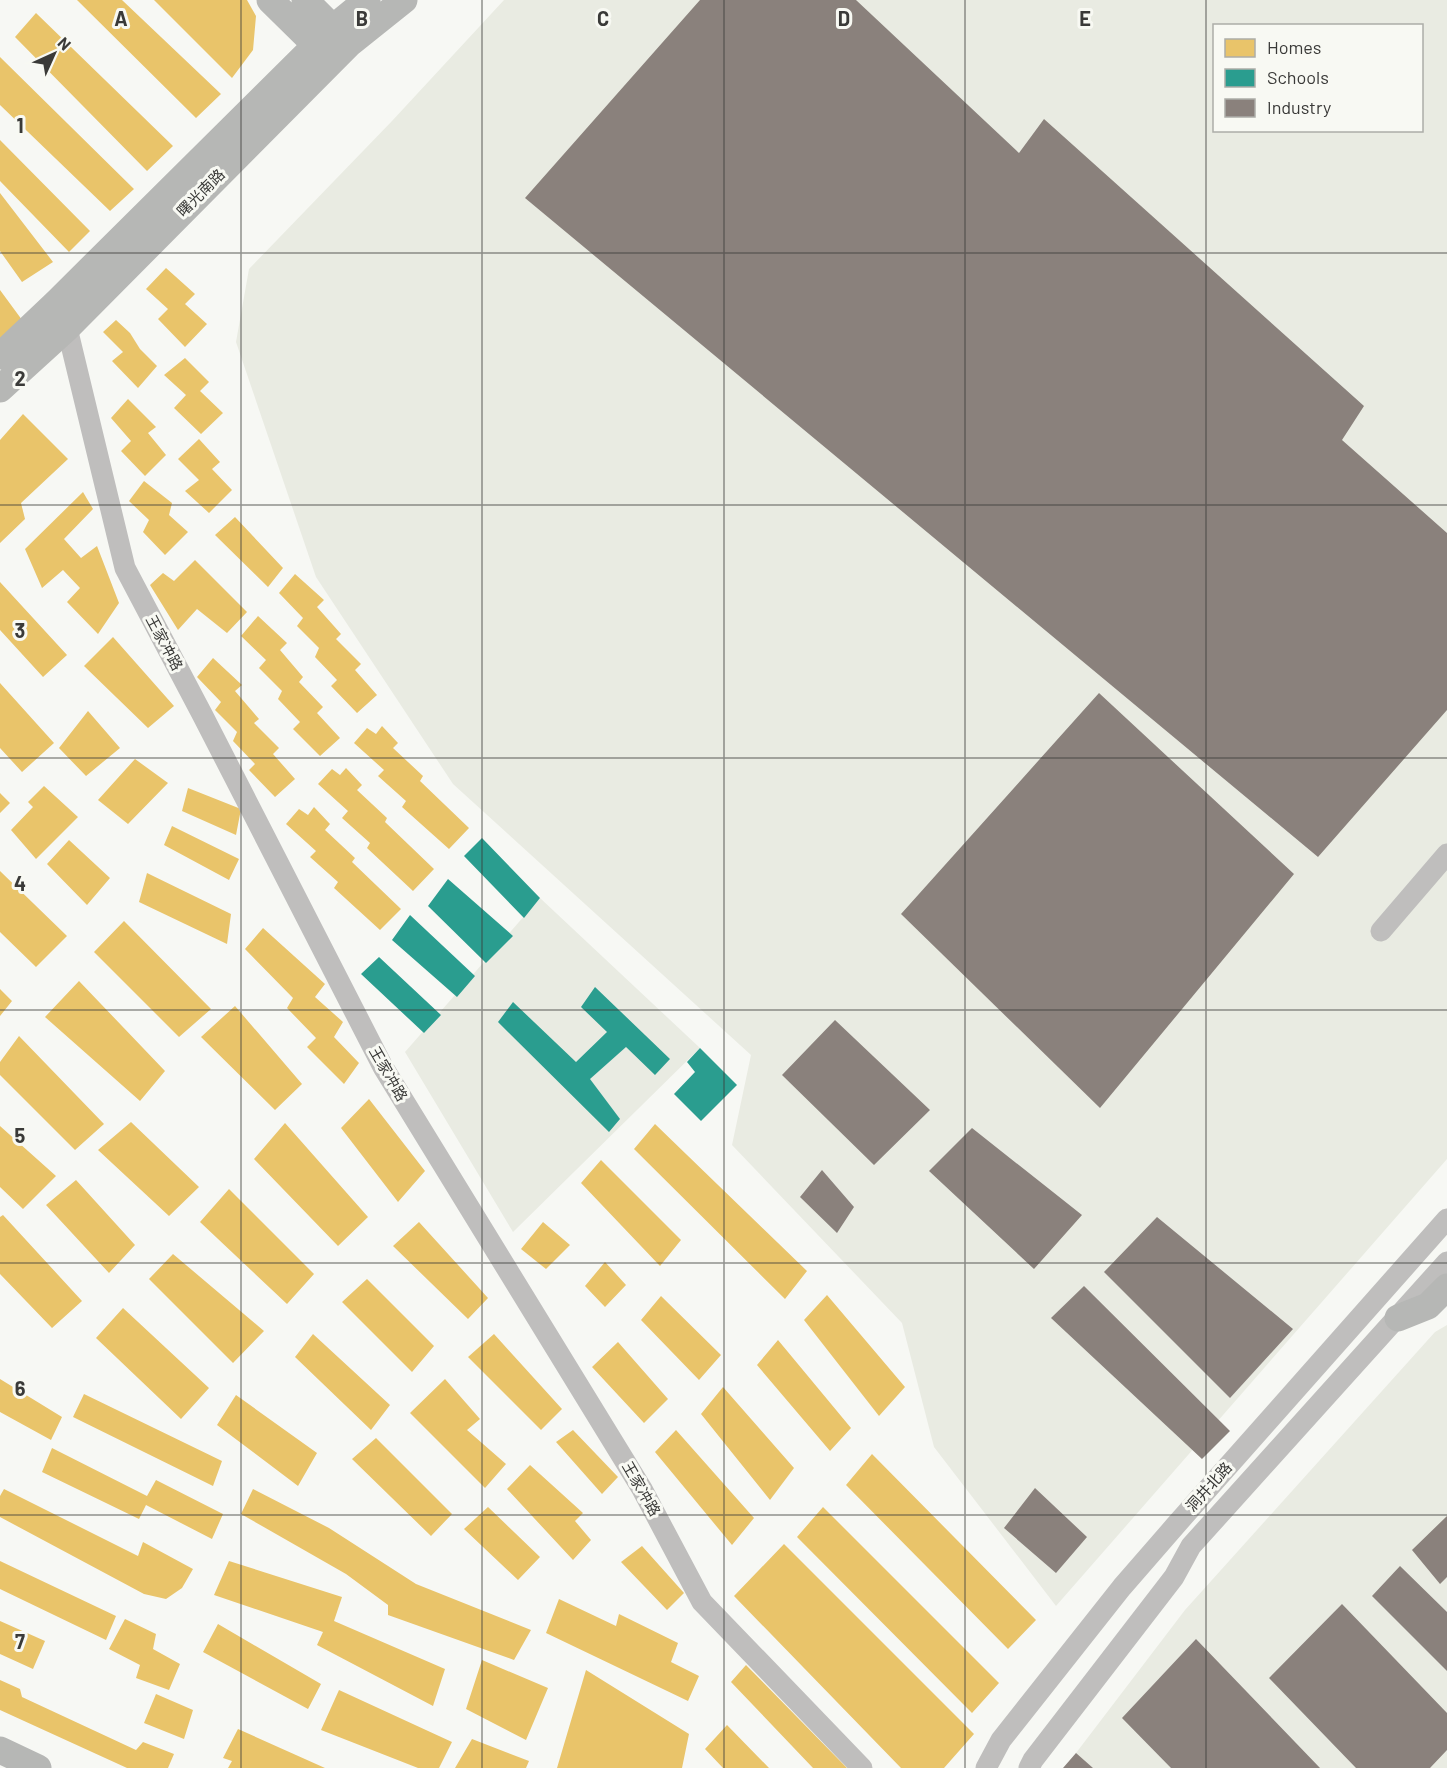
<svg xmlns="http://www.w3.org/2000/svg" width="1447" height="1768" font-family="Barlow,'Noto Sans SC',sans-serif">
<style>
.built{fill:#e9ebe2;fill-rule:evenodd}
.homes{fill:#e9c46a}
.schools{fill:#2a9d8f}
.industry{fill:#8a817c}
.lines{fill:none;stroke-linecap:round;stroke-linejoin:round}
.minor{stroke:#bfbebd;stroke-width:21}
.major{stroke:#b6b7b5;stroke-width:27}
.grid{fill:none;stroke:#3a3a38;stroke-width:1.5;stroke-opacity:0.55}
.labels{text-anchor:middle;stroke-width:6;stroke-linejoin:round;paint-order:stroke}
.street-label{font-size:15px;fill:#3a3a38;stroke:#f8f9f3}
.grid-label{font-size:20px;text-anchor:middle;font-weight:bold;fill:#3a3a38;stroke:#f8f9f3;stroke-width:6;stroke-linejoin:round;paint-order:stroke}
</style>
<rect width="100%" height="100%" fill="#f7f8f4"/>
<path class="built" d="M504,0H1447V1159L1056,1606L934,1447L902,1323L732,1145L751,1055L453,784L316,577L236,342L249,269L392,121ZM1214,26H1422V130H1214Z
M540,898L700,1048L513,1232L405,1052Z
M1447,1325V1768H1068L1076,1753L1185,1610L1435,1332Z"/>
<path class="homes" d="M77,0H122L221,94L196,118Z
M154,0H247L256,16L253,50L232,78Z
M36,13L173,146L147,171L15,37Z
M0,57L134,189L110,211L0,105Z
M0,140L90,231L69,252L0,181Z
M0,193L53,262L22,282L0,251Z
M166,268L195,294L185,304L207,324L185,347L158,319L168,309L146,289Z
M0,290L25,324L0,344Z
M116,320L130,333L140,349L157,366L138,388L112,361L123,352L103,332Z
M185,358L209,382L200,391L223,413L201,434L174,408L186,395L164,375Z
M128,399L156,427L148,433L166,455L145,476L121,451L131,441L111,418Z
M23,414L68,459L21,503L25,519L0,543V440Z
M199,439L220,462L212,469L232,490L209,513L185,491L199,480L178,459Z
M144,481L172,503L169,515L188,532L165,555L143,532L149,520L129,501Z
M83,492L93,509L64,539L81,558L97,546L119,603L98,634L67,602L80,588L63,570L42,588L25,549Z
M235,517L283,568L268,587L215,535Z
M195,560L247,612L227,633L197,609L178,630L150,585L163,573L174,581Z
M295,574L324,600L317,607L341,634L336,639L361,664L355,670L377,695L357,713L331,686L337,680L315,657L319,648L297,626L303,618L279,593Z
M0,582L67,655L43,677L0,630Z
M258,616L287,643L280,650L303,677L299,682L323,707L317,713L340,738L320,756L293,729L300,722L278,699L282,691L259,668L266,660L241,636Z
M113,637L174,706L148,728L84,666Z
M213,658L242,685L235,691L259,719L254,723L279,748L273,754L295,779L275,797L249,770L255,764L233,741L237,732L215,710L221,702L197,677Z
M0,683L54,743L22,772L0,748Z
M88,711L120,748L86,776L59,748Z
M382,726L398,743L393,748L423,776L420,781L469,828L449,849L402,807L406,801L378,776L384,770L354,743L367,728L376,734Z
M135,759L168,783L128,824L98,800Z
M346,768L362,785L357,790L387,818L385,822L434,869L413,891L367,848L370,843L342,818L348,811L318,784L332,769L340,775Z
M44,786L78,817L36,859L11,830L33,807L28,802Z
M188,788L241,809L236,835L182,811Z
M0,793L10,803L0,813Z
M314,807L330,824L325,830L355,858L352,862L401,909L380,930L334,888L338,882L310,857L316,851L286,824L299,809L308,815Z
M172,826L239,859L229,880L164,845Z
M69,840L110,878L87,905L47,864Z
M0,871L67,936L36,967L0,932Z
M147,873L231,914L227,944L139,902Z
M124,921L211,1009L179,1037L94,952Z
M263,928L325,984L315,997L343,1022L334,1037L359,1063L344,1084L307,1047L316,1038L287,1008L293,998L245,949Z
M79,981L165,1071L140,1101L45,1017Z
M0,989L12,1001L0,1016Z
M235,1006L302,1084L275,1110L201,1037Z
M19,1036L104,1124L75,1150L0,1075V1062Z
M369,1099L425,1171L398,1202L341,1128Z
M131,1122L199,1187L169,1216L98,1150Z
M285,1123L368,1217L338,1246L254,1159Z
M655,1124L807,1271L785,1299L634,1149Z
M0,1126L56,1176L23,1209L0,1187Z
M601,1160L681,1240L660,1266L581,1183Z
M76,1180L135,1245L109,1273L46,1205Z
M229,1189L314,1274L287,1304L200,1222Z
M3,1215L82,1301L52,1328L0,1274V1217Z
M419,1222L488,1298L468,1319L393,1246Z
M543,1222L570,1245L546,1269L521,1249Z
M173,1254L264,1331L233,1363L149,1279Z
M605,1262L626,1285L605,1307L585,1286Z
M367,1279L434,1346L412,1372L342,1302Z
M827,1295L905,1387L879,1416L804,1320Z
M661,1296L721,1355L699,1380L641,1320Z
M123,1308L209,1388L181,1419L96,1338Z
M313,1334L390,1405L371,1430L295,1357Z
M494,1334L562,1409L541,1430L468,1357Z
M778,1340L851,1428L830,1451L757,1365Z
M618,1342L668,1399L644,1423L592,1367Z
M0,1379L62,1417L51,1440L0,1412Z
M445,1379L480,1419L467,1430L506,1464L485,1488L410,1413Z
M723,1387L794,1468L770,1500L701,1414Z
M84,1394L222,1461L213,1486L73,1417Z
M236,1395L317,1453L298,1486L217,1425Z
M573,1430L618,1477L602,1494L556,1442Z
M676,1430L754,1518L732,1545L655,1452Z
M376,1438L452,1514L431,1536L352,1459Z
M52,1448L147,1496L156,1480L223,1514L212,1539L146,1505L139,1519L42,1472Z
M872,1454L1036,1620L1008,1649L846,1485Z
M530,1465L583,1513L575,1521L591,1540L573,1560L507,1489Z
M4,1489L138,1556L143,1542L193,1569L182,1588L166,1599L144,1594L0,1517V1496Z
M253,1489L329,1528L416,1584L531,1630L514,1660L388,1615V1605L346,1574L241,1514Z
M488,1507L540,1557L518,1580L464,1529Z
M823,1507L999,1683L972,1713L797,1537Z
M784,1544L974,1734L944,1768H901L734,1596Z
M642,1546L684,1593L667,1610L621,1562Z
M0,1561L116,1616L106,1640L0,1589Z
M229,1561L342,1597L334,1621L445,1669L433,1706L317,1645L323,1632L214,1595Z
M559,1599L616,1626L619,1614L678,1643L671,1662L699,1676L688,1701L546,1633Z
M125,1619L156,1634L153,1649L180,1664L169,1690L136,1678L140,1665L109,1649Z
M0,1621L45,1641L33,1669L0,1654Z
M218,1624L321,1684L308,1709L203,1652Z
M482,1660L548,1688L526,1740L466,1709Z
M746,1665L847,1768H813L731,1682Z
M586,1670L689,1734L682,1768H557Z
M0,1680L20,1689L22,1697L136,1750L143,1742L174,1754L168,1768H127L0,1710Z
M339,1690L452,1742L439,1768H418L321,1730Z
M156,1694L193,1710L184,1739L144,1723Z
M727,1725L769,1768H723L705,1749Z
M238,1729L325,1768H228L232,1761L223,1758Z
M472,1739L529,1761L526,1768H455Z"/>
<path class="schools" d="M482,838L540,898L524,918L464,856Z
M448,879L513,936L486,963L428,906Z
M410,915L475,976L457,997L392,940Z
M379,957L441,1015L424,1033L361,974Z
M595,987L670,1059L655,1075L626,1047L590,1079L620,1119L609,1132L498,1022L513,1002L576,1062L607,1032L581,1007Z
M700,1048L737,1085L701,1121L674,1094L695,1072L687,1062Z"/>
<path class="industry" d="M700,0H856L1019,153L1044,119L1364,406L1342,440L1447,533V710L1318,857L525,198Z
M1099,693L1294,874L1100,1108L901,914Z
M835,1020L930,1110L874,1165L782,1075Z
M972,1128L1082,1215L1034,1269L929,1171Z
M822,1170L854,1207L837,1233L800,1197Z
M1157,1217L1293,1329L1230,1398L1104,1272Z
M1084,1286L1230,1431L1202,1459L1051,1318Z
M1035,1488L1087,1537L1056,1573L1004,1528Z
M1447,1516V1577L1440,1584L1412,1550Z
M1400,1566L1447,1612V1671L1372,1596Z
M1342,1604L1447,1713V1750L1430,1768H1356L1269,1678Z
M1196,1639L1320,1768H1171L1122,1718Z
M1076,1753L1093,1768H1063Z"/>
<g class="lines">
<path class="minor" d="M62,318L67,328L125,568L203,716L383,1067L642,1489L702,1602L862,1768
M1381,931L1447,854
M986,1768L1001,1740L1122,1587L1175,1526L1447,1219
M1029,1768L1033,1760L1174,1577L1191,1546L1447,1262"/>
<path class="major" d="M270,0L329,58
M305,0L346,41
M0,356L56,303L333,28L367,0
M0,389L67,328L349,44L404,0
M1398,1318L1428,1306L1447,1287
M0,1750L38,1768"/>
</g>
<path class="grid" d="M241,0V1768M482,0V1768M724,0V1768M965,0V1768M1206,0V1768M0,253H1447M0,505H1447M0,758H1447M0,1010H1447M0,1263H1447M0,1515H1447"/>
<g class="labels">
<g class="street-label">
<text transform="translate(201 193) rotate(-45)" y="5">曙光南路</text>
<text transform="translate(164 643) rotate(62)" y="5">王家冲路</text>
<text transform="translate(388 1074) rotate(60)" y="5">王家冲路</text>
<text transform="translate(1209 1487) rotate(-48)" y="5">洞井北路</text>
<text transform="translate(641 1489) rotate(60)" y="5">王家冲路</text>
</g>
</g>
<g class="grid-label">
<text x="121" y="26">A</text>
<text x="362" y="26">B</text>
<text x="603" y="26">C</text>
<text x="844" y="26">D</text>
<text x="1085" y="26">E</text>
<text x="20" y="133">1</text>
<text x="20" y="386">2</text>
<text x="20" y="638">3</text>
<text x="20" y="891">4</text>
<text x="20" y="1143">5</text>
<text x="20" y="1396">6</text>
<text x="20" y="1649">7</text>
</g>
<rect x="1213" y="24" width="210" height="108" fill="#f8f9f3" stroke="#acada8" stroke-width="1.5"/>
<rect x="1225" y="39" width="30" height="18" fill="#e9c46a" stroke="#acada8" stroke-width="1.5"/>
<text x="1267" y="54" font-size="18" fill="#3a3a38">Homes</text>
<rect x="1225" y="69" width="30" height="18" fill="#2a9d8f" stroke="#acada8" stroke-width="1.5"/>
<text x="1267" y="84" font-size="18" fill="#3a3a38">Schools</text>
<rect x="1225" y="99" width="30" height="18" fill="#8a817c" stroke="#acada8" stroke-width="1.5"/>
<text x="1267" y="114" font-size="18" fill="#3a3a38">Industry</text>
<g transform="translate(54 54) rotate(45)" stroke="#f8f9f3" stroke-width="4.5" paint-order="stroke">
<path d="M0-4.5L10 22L0 15L-10 22Z" fill="#3a3a38"/>
<text y="-9" font-size="16" font-weight="bold" text-anchor="middle" fill="#3a3a38">N</text>
</g>
</svg>
